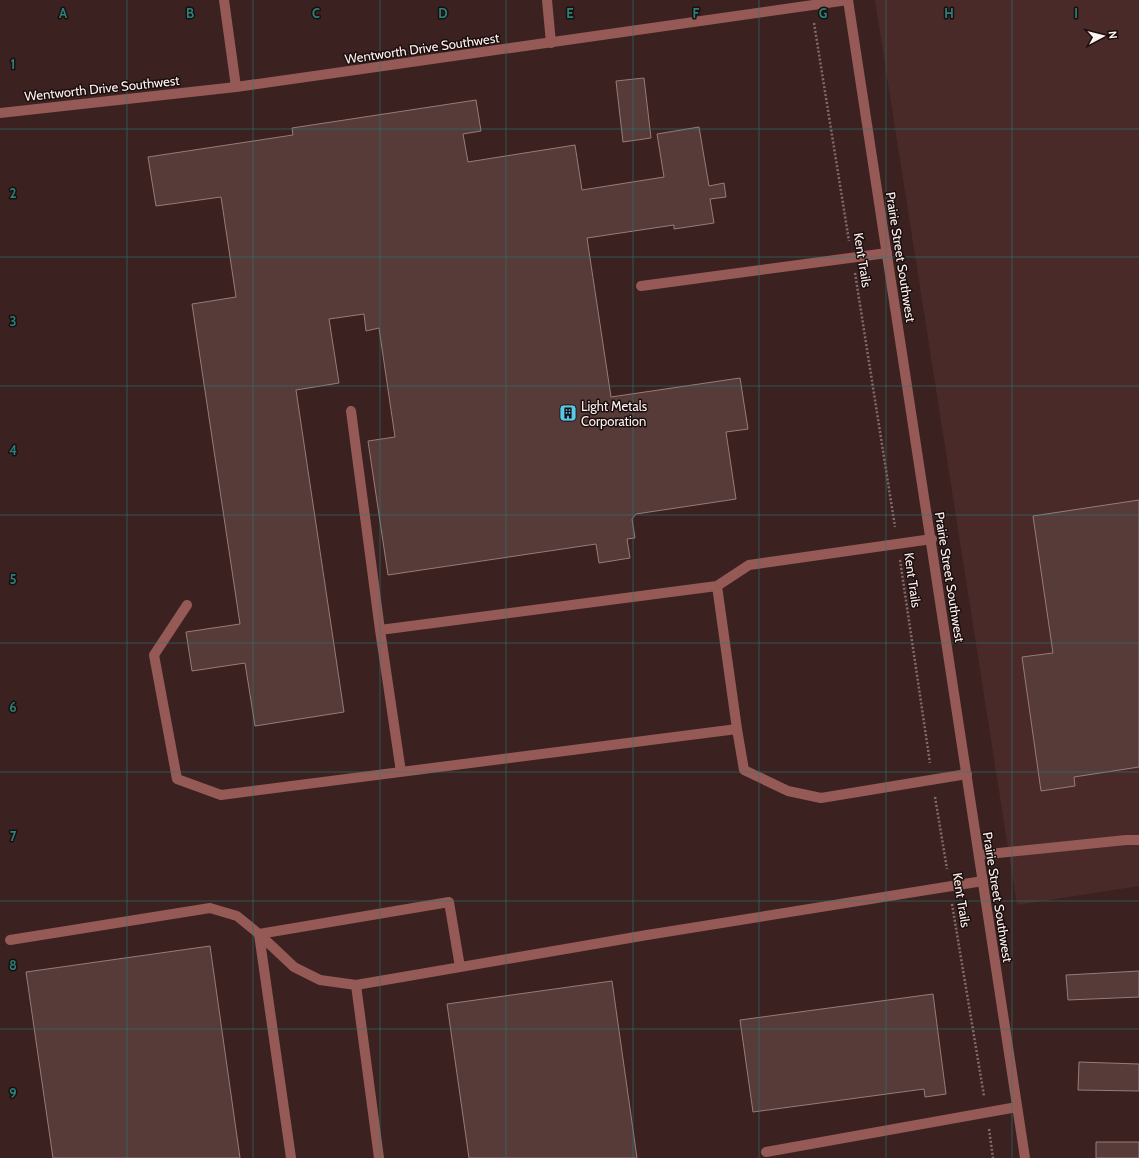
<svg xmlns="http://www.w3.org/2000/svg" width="1139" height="1158" font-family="Cabin,sans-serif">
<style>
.built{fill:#4a2a29}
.building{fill:#563b39;stroke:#997b78}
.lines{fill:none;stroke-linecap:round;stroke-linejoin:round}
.path{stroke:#816c6a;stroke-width:2.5;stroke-dasharray:2 2;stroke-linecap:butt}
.service{stroke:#955956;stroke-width:10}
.minor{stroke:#955956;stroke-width:10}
.tertiary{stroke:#955956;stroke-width:10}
.grid{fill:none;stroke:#27827b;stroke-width:1;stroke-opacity:0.55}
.labels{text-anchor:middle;stroke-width:3;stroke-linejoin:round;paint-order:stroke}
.street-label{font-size:13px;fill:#fff1ef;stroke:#1a0f0e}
.poi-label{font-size:13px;fill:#fff1ef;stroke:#1a0f0e;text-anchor:start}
.grid-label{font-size:13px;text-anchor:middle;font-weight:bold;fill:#27827b;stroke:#1a0f0e;stroke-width:3;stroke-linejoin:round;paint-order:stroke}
</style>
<rect width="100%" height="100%" fill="#3b2221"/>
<path class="built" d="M875,0H1139V886L1017,905Z"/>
<path class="building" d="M644,78L651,138L623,142L616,81Z
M476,100L481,131L463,134L468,162L575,145L582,190L664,177L657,134L699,127L709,186L724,183L726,197L710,199L714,223L674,229V225L587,238L611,397L740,378L748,429L726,432L736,499L636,514L632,519L635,538L627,539L630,558L599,563L596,544L388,575L368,441L395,437L379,328L366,331L364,314L329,319L339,383L296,390L344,712L255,726L245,663L192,671L186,632L240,624L192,304L236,297L221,197L156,206L148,157L293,135L292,128Z
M1139,500V767L1074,777L1075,786L1041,791L1022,657L1053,653L1033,516Z
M210,946L240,1158H53L26,972Z
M1139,971V997L1068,1000L1066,975Z
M612,981L637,1158H469L447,1004Z
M933,994L946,1094L925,1097L924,1089L753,1112L740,1020Z
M1079,1062L1139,1064V1091L1078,1090Z
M1096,1142H1139V1158H1096Z"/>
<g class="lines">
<path class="path" d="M814,23L849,241
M855,273L895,527
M900,560L930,763
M935,797L947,869
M952,904L984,1096
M989,1129L993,1158"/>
<path class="service" d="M224,0L236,87
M547,0L551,43
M641,286L887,253
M351,411L380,630
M932,539L749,565L717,586L737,729L744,770L788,791L821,798L967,774
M187,605L154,655L177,779L221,795L737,729
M401,772L380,630L717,586
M979,855L1126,840H1139
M10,940L210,908L237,916L259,934L294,967L320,980L356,985
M766,1152L1017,1107
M291,1158L259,934L449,902L460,967
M379,1158L356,985L647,935L983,881"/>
<path class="minor" d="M0,113L236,87L848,0"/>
<path class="tertiary" d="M848,0L1025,1158"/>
</g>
<path class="grid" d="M127,0V1158M253,0V1158M380,0V1158M506,0V1158M633,0V1158M759,0V1158M886,0V1158M1012,0V1158M0,129H1139M0,257H1139M0,386H1139M0,515H1139M0,643H1139M0,772H1139M0,901H1139M0,1029H1139"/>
<defs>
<g id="building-square" transform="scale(0.9)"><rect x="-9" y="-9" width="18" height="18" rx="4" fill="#5cc7e7" stroke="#1a0f0e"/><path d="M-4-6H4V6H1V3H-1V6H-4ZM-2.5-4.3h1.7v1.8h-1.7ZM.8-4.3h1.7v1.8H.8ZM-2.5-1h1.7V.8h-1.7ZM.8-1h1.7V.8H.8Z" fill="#111"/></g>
</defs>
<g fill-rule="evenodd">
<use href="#building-square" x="568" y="413"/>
</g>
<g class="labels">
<g class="street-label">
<text transform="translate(422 48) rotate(-8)" y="5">Wentworth Drive Southwest</text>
<text transform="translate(102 88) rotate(-6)" y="5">Wentworth Drive Southwest</text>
<text transform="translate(901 257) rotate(81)" y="5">Prairie Street Southwest</text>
<text transform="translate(863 260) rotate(81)" y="5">Kent Trails</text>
<text transform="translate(950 577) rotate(81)" y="5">Prairie Street Southwest</text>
<text transform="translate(913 580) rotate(82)" y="5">Kent Trails</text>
<text transform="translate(998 897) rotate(81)" y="5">Prairie Street Southwest</text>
<text transform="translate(962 900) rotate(81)" y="5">Kent Trails</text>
</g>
<g class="poi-label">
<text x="581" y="411">Light Metals<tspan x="581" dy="15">Corporation</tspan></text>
</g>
</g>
<g class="grid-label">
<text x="63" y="18">A</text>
<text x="190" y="18">B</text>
<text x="316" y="18">C</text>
<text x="443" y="18">D</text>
<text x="570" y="18">E</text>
<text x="696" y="18">F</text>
<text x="823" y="18">G</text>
<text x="949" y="18">H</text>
<text x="1076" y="18">I</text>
<text x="13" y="69">1</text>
<text x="13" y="198">2</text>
<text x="13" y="326">3</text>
<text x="13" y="455">4</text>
<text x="13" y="584">5</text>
<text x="13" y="712">6</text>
<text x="13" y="841">7</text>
<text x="13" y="970">8</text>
<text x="13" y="1098">9</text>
</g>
<g transform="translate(1103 36) rotate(83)" stroke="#1a0f0e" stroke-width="3" paint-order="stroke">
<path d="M0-3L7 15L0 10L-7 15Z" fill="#fff1ef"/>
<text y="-6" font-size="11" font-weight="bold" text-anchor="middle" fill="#fff1ef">N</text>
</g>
</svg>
